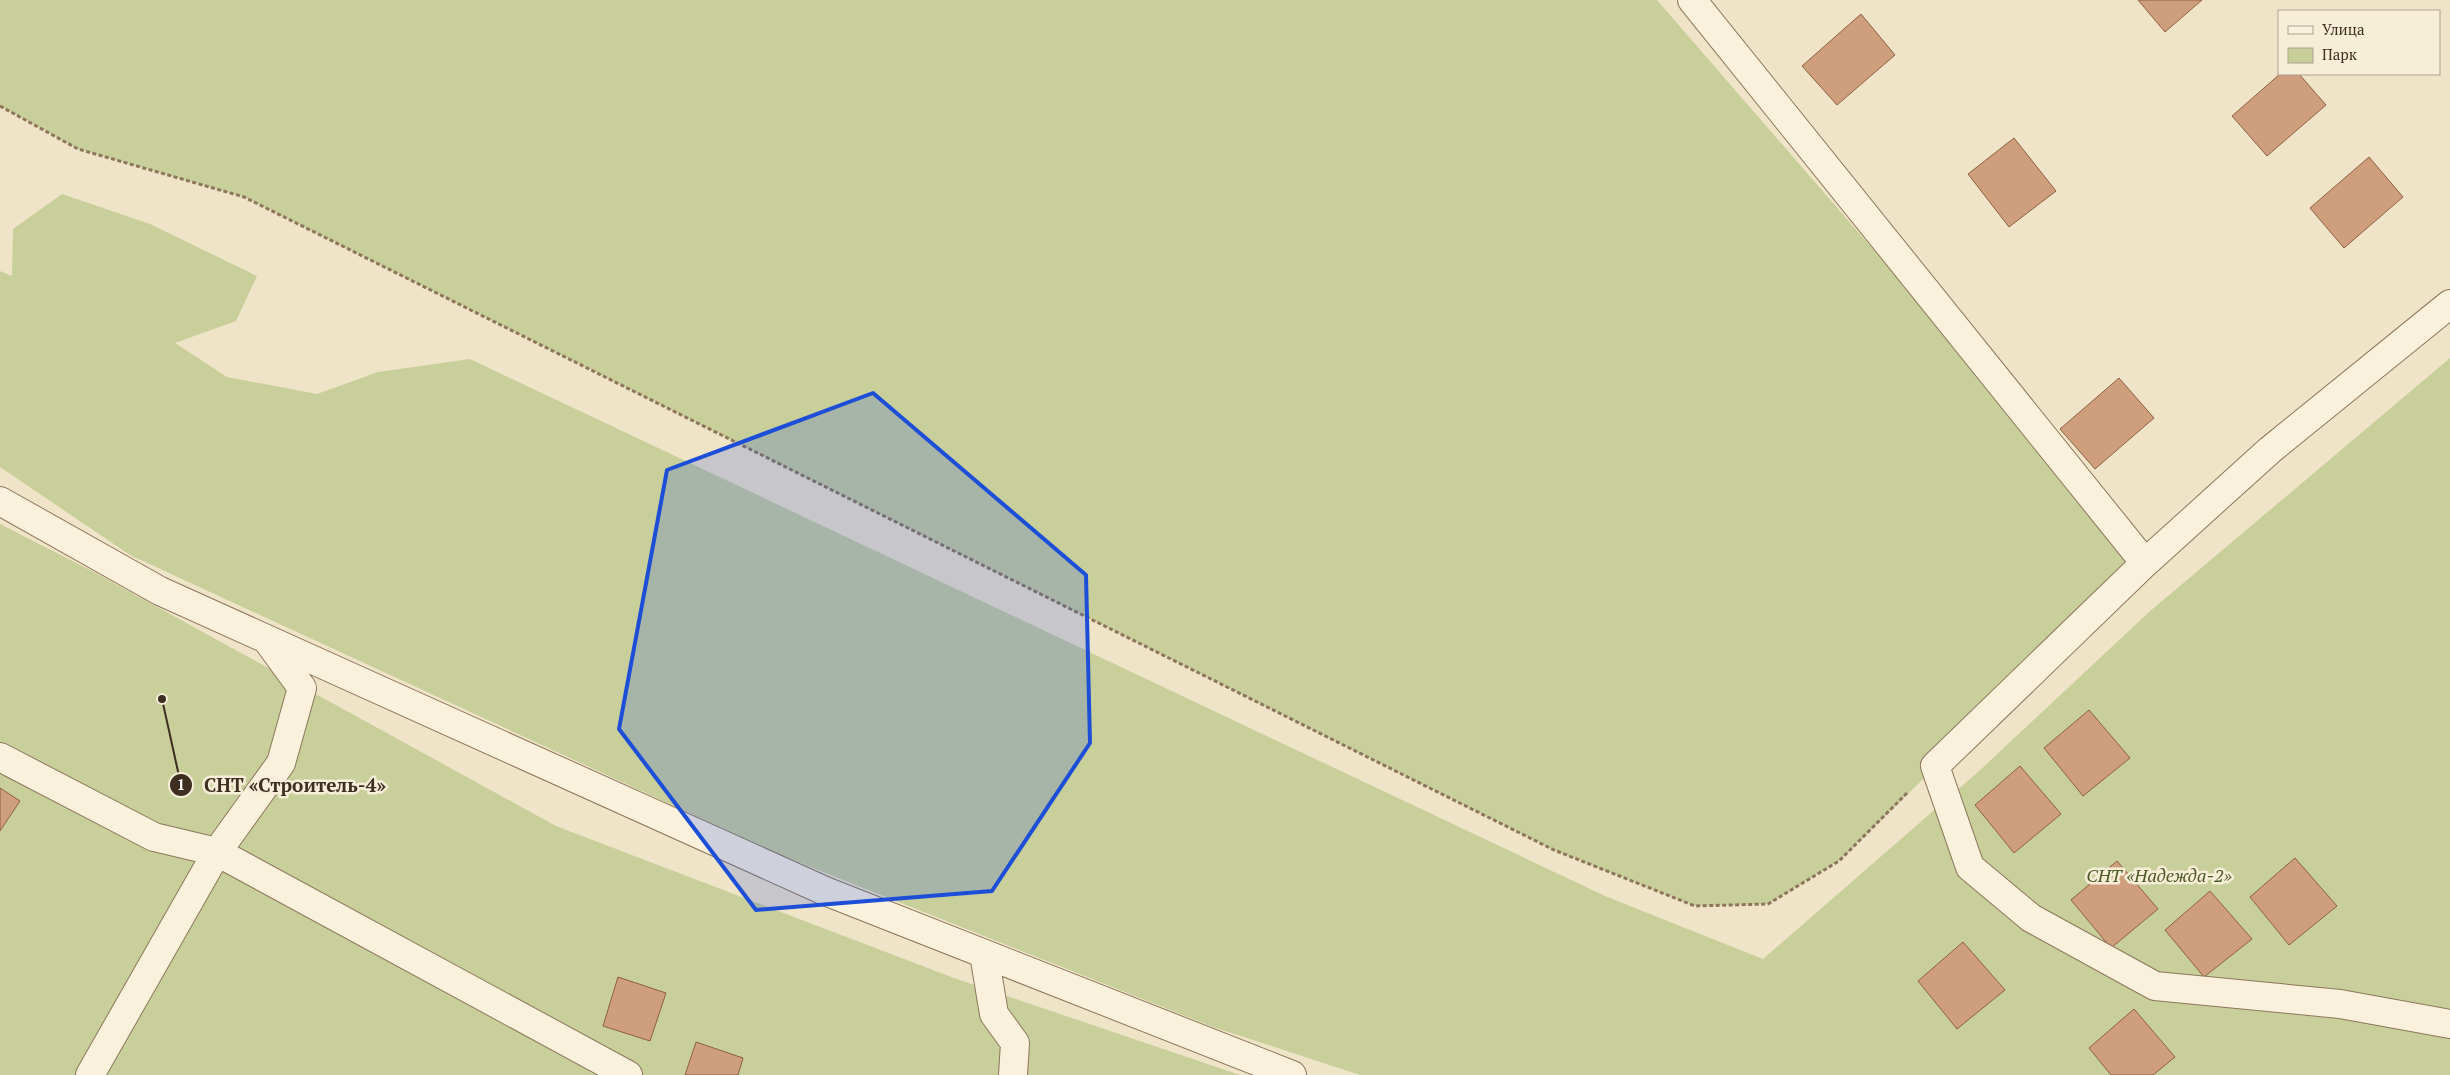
<svg xmlns="http://www.w3.org/2000/svg" width="2450" height="1075" font-family="'PT Serif',serif">
<style>
.green{fill:#c9cf9b}
.building{fill:#cf9f7d;stroke:#8d5f41}
.lines{fill:none;stroke-linecap:round;stroke-linejoin:round}
.minor-casing{stroke:#8d765c;stroke-width:30}
.path{stroke:#8d765c;stroke-width:3;stroke-dasharray:4 2.5;stroke-linecap:butt}
.minor{stroke:#faf1dc;stroke-width:28}
.marked{fill:#1d4ed8;fill-opacity:0.2;stroke:#1d4ed8;stroke-width:4;stroke-linejoin:round}
.labels{text-anchor:middle;stroke-width:5;stroke-linejoin:round;paint-order:stroke}
.park-label{font-size:18px;font-style:italic;fill:#4d5a26;stroke:#f7eed8}
.leader{fill:none;stroke:#3d2e20;stroke-width:2}
.callout-dot{fill:#3d2e20;stroke:#f7eed8;stroke-width:2}
.mark-label{font-size:15px;text-anchor:middle;font-weight:bold;fill:#fff}
.callout-label{font-size:19px;text-anchor:middle;font-weight:bold;fill:#3d2e20;stroke:#f7eed8;stroke-width:5;stroke-linejoin:round;paint-order:stroke}
</style>
<rect width="100%" height="100%" fill="#f0e4c8"/>
<path class="green" d="M0,0H1657L2145,563L1839,861L1768,904L1695,906L1554,850L244,197L78,149L0,106Z
M62,194L150,224L257,276L236,321L175,343L227,377L317,394L378,372L470,359L1605,896L1763,959L1978,772L2149,612L2450,358V1075H1360L1213,1027L778,854L130,555L0,467V271L12,276L13,229Z
M0,524L92,571L556,826L954,978L1240,1075H0Z"/>
<path class="building" d="M2138,0H2202L2165,32Z
M1861,14L1895,55L1837,105L1802,66Z
M2280,74H2299L2326,105L2267,156L2232,116Z
M2014,138L2056,191L2009,227L1968,174Z
M2369,157L2403,197L2344,248L2310,208Z
M2119,378L2154,418L2095,469L2060,429Z
M2089,710L2130,758L2083,796L2044,748Z
M2020,766L2061,814L2014,853L1975,805Z
M0,788L20,801L0,831Z
M2295,858L2337,906L2289,945L2250,897Z
M2117,861L2158,909L2111,948L2071,900Z
M2210,891L2252,939L2204,977L2165,930Z
M1963,942L2005,990L1957,1029L1918,981Z
M618,977L666,993L650,1041L603,1026Z
M2134,1009L2175,1057L2153,1075H2111L2089,1048Z
M696,1042L743,1058L738,1075H685Z"/>
<g class="lines">
<g class="minor-casing">
<path id="minor" d="M1692,0L2145,563
M2450,304L2270,450L2145,563L1935,766L1970,867L2031,918L2155,986L2340,1004L2450,1024
M0,501L160,591L825,891L1292,1075
M0,757L154,837L217,852L628,1075
M984,954L994,1014L1015,1043L1013,1075
M90,1075L217,852L281,763L302,688L267,640"/>
</g>
<path class="path" d="M0,106L78,149L244,197L1554,850L1695,906L1768,904L1839,861L1908,792"/>
<use href="#minor" class="minor"/>
</g>
<path class="marked" d="M873,393L1086,575L1090,743L992,891L756,910L619,729L667,470Z"/>
<g class="labels">
<g class="park-label">
<text x="2159" y="882">СНТ «Надежда-2»</text>
</g>
</g>
<path class="leader" d="M162 699L181 785"/>
<g class="callout-dot">
<circle cx="162" cy="699" r="5"/>
<circle cx="181" cy="785" r="12"/>
</g>
<g class="mark-label">
<text x="181" y="790">1</text>
</g>
<g class="callout-label">
<text x="295" y="792">СНТ «Строитель-4»</text>
</g>
<rect x="2278" y="10" width="162" height="65" fill="#f7eed8" stroke="#ada18e"/>
<rect x="2288" y="26" width="25" height="8" fill="#faf1dc" stroke="#ada18e"/>
<text x="2322" y="35" font-size="15" fill="#3d2e20">Улица</text>
<rect x="2288" y="48" width="25" height="15" fill="#c9cf9b" stroke="#ada18e"/>
<text x="2322" y="60" font-size="15" fill="#3d2e20">Парк</text>
</svg>
